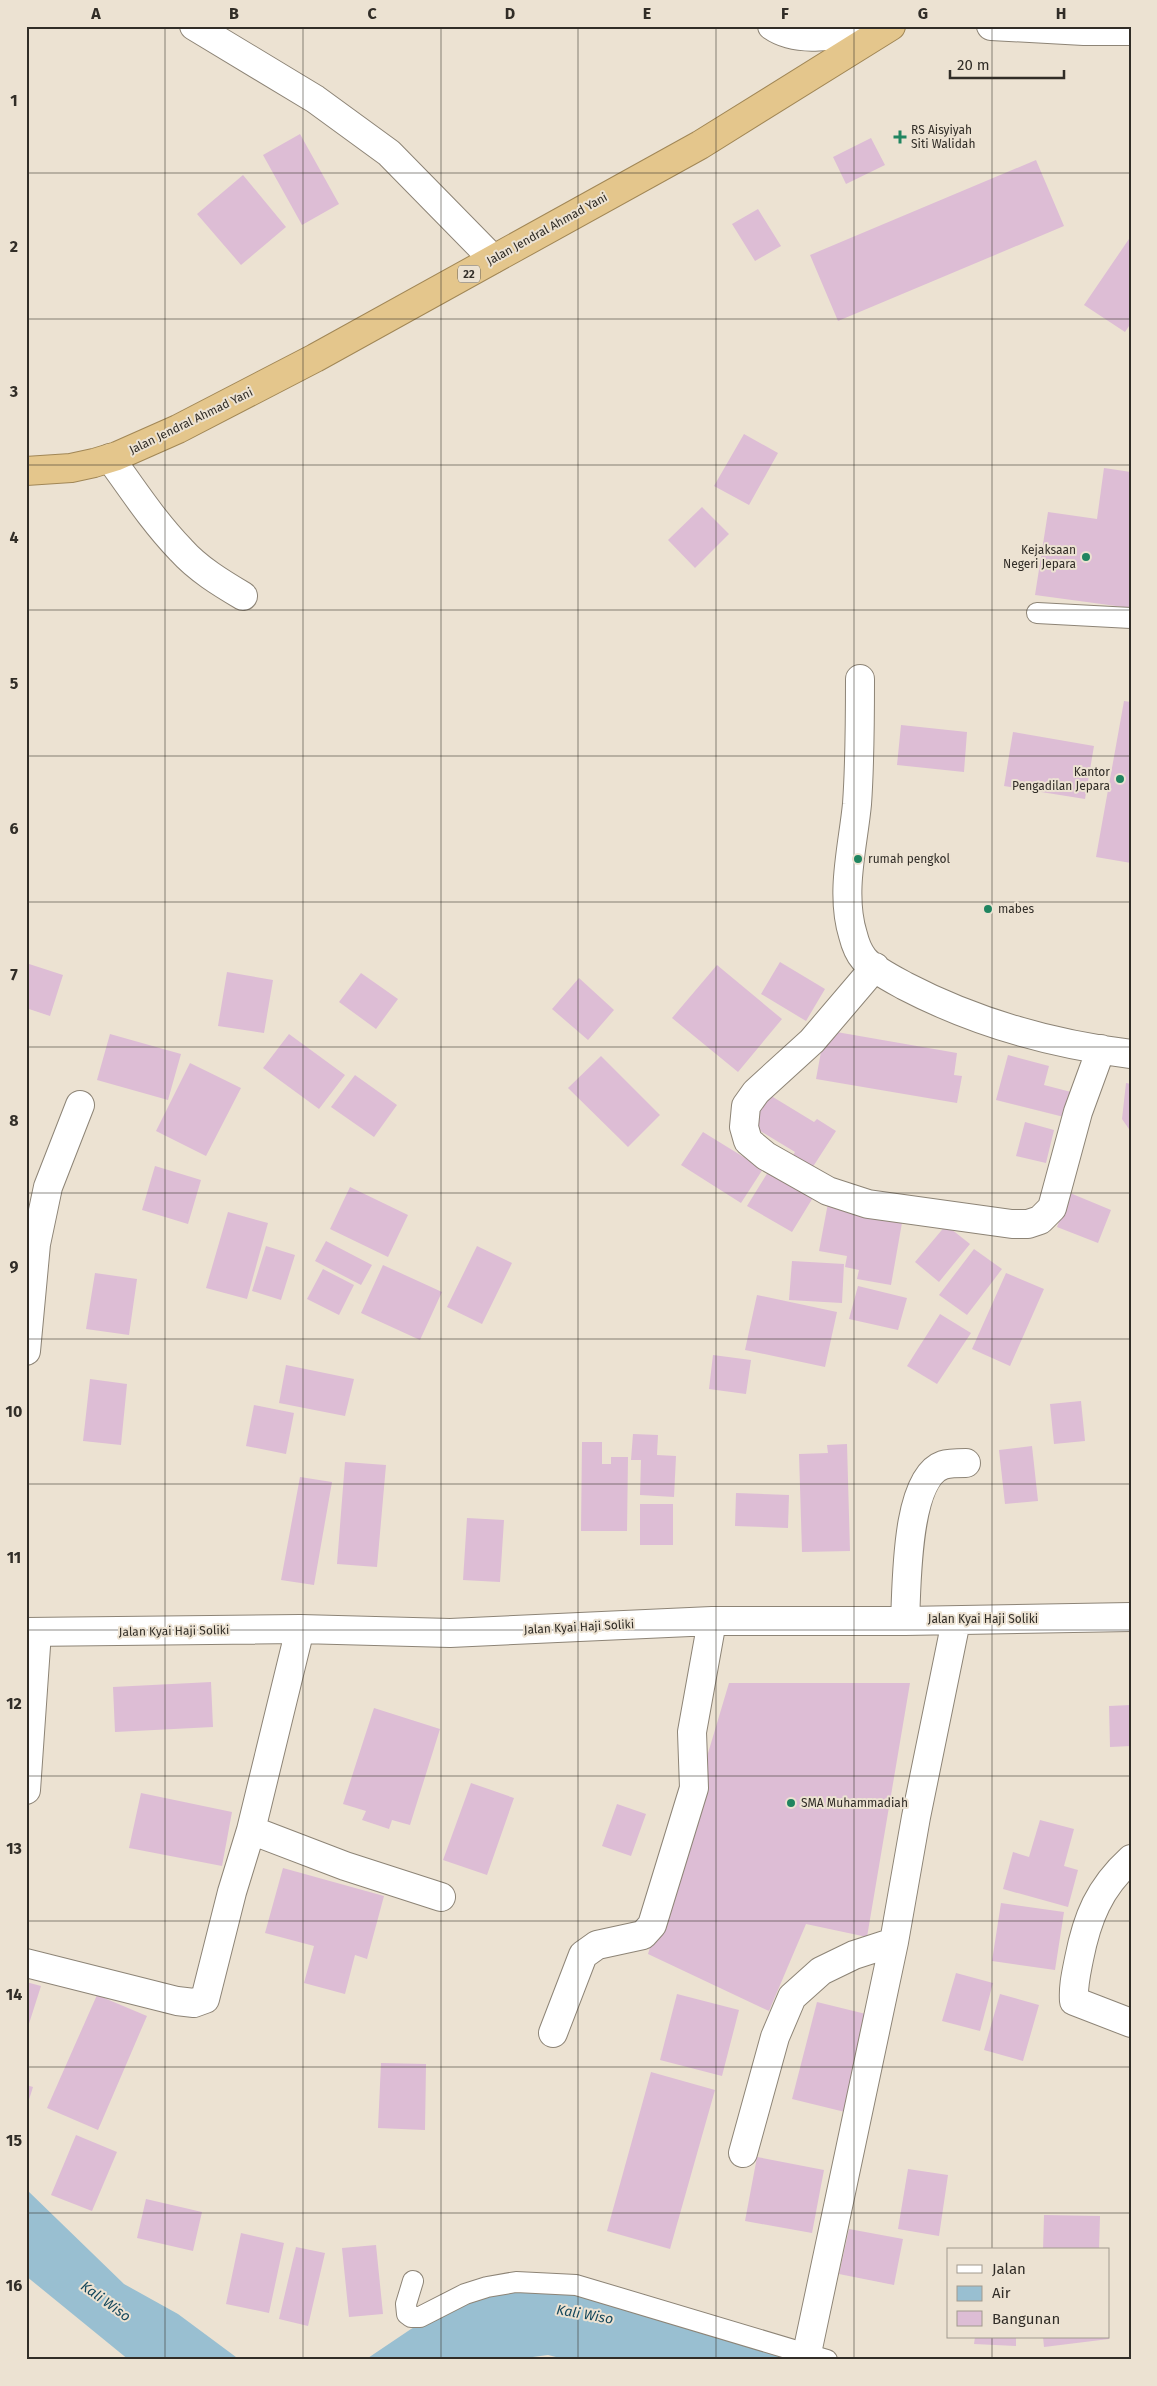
<svg xmlns="http://www.w3.org/2000/svg" width="1157" height="2386" font-family="'Fira Sans',sans-serif">
<style>
.water{fill:#99bfd1}
.building{fill:#ddbdd5}
.lines{fill:none;stroke-linecap:round;stroke-linejoin:round}
.service-casing{stroke:#8d8476;stroke-width:22}
.minor-casing{stroke:#8d8476;stroke-width:30}
.tertiary-casing{stroke:#8d8476;stroke-width:30}
.trunk-casing{stroke:#a18756;stroke-width:30}
.service{stroke:#fff;stroke-width:20}
.minor{stroke:#fff;stroke-width:28}
.tertiary{stroke:#fff;stroke-width:28}
.trunk{stroke:#e4c68c;stroke-width:28}
.grid{fill:none;stroke:#312d27;stroke-width:1;stroke-opacity:0.55}
.poi-dot{fill:#208560;stroke:#ece2d2;stroke-width:2}
.labels{text-anchor:middle;stroke-width:4;stroke-linejoin:round;paint-order:stroke}
.shield{fill:#ece2d2;stroke:#69635a;stroke-width:1}
.shield-label{font-size:11px;font-weight:bold;fill:#312d27}
.poi-label{font-size:12px;fill:#312d27;stroke:#ece2d2;text-anchor:start}
.street-label{font-size:12px;fill:#312d27;stroke:#ece2d2}
.water-label{font-size:14px;font-style:italic;fill:#15485c;stroke:#ece2d2}
.neatline{fill:none;stroke:#312d27;stroke-width:2}
.grid-label{font-size:16px;text-anchor:middle;font-weight:bold;fill:#312d27}
</style>
<rect width="100%" height="100%" fill="#ece2d2"/>
<path class="water" d="M26,2189L124,2284L178,2314L240,2360H129L26,2276Z
M513,2284L573,2287L825,2360H568L548,2355L510,2360H365L411,2329L464,2300Z"/>
<path class="building" d="M300,134L339,204L302,225L263,155Z
M871,138L885,165L846,184L833,157Z
M1036,160L1064,226L838,321L810,255Z
M243,175L286,227L241,265L197,214Z
M758,209L781,246L755,261L732,224Z
M1131,236V323L1125,332L1084,305Z
M744,434L778,453L749,505L714,486Z
M1104,468L1131,472V608L1035,595L1048,512L1097,519Z
M702,507L729,534L695,568L668,540Z
M1124,701L1131,702V863L1096,857Z
M901,725L967,732L964,772L897,765Z
M1013,732L1094,746L1085,799L1004,786Z
M780,962L825,989L806,1021L761,994Z
M26,963L63,975L50,1016L26,1008Z
M717,965L782,1019L738,1072L672,1018Z
M227,972L273,980L264,1033L218,1026Z
M361,973L398,999L376,1029L339,1002Z
M579,978L614,1010L588,1040L552,1009Z
M825,1030L957,1053L954,1075L962,1076L957,1103L816,1079Z
M110,1034L181,1054L168,1100L97,1080Z
M289,1034L345,1075L319,1109L263,1068Z
M1008,1055L1049,1066L1044,1085L1071,1092L1064,1117L996,1100Z
M601,1056L660,1115L628,1147L568,1088Z
M190,1063L241,1088L206,1156L156,1131Z
M355,1075L397,1105L374,1137L331,1107Z
M1126,1083L1131,1084V1132L1122,1119Z
M768,1094L814,1122L817,1119L836,1131L807,1176L788,1164L795,1152L749,1124Z
M1025,1122L1054,1130L1046,1163L1016,1156Z
M703,1132L763,1169L741,1203L681,1165Z
M773,1164L817,1191L792,1232L747,1206Z
M155,1166L201,1180L188,1224L142,1210Z
M350,1187L408,1215L388,1257L330,1229Z
M1070,1193L1111,1210L1098,1243L1057,1227Z
M828,1203L903,1217L891,1285L857,1279L859,1270L845,1267L847,1256L819,1251Z
M228,1212L268,1223L247,1299L206,1288Z
M946,1225L970,1244L939,1282L915,1262Z
M326,1241L372,1265L361,1285L315,1261Z
M266,1246L295,1255L281,1300L252,1291Z
M477,1246L512,1263L482,1324L447,1307Z
M974,1249L1002,1269L967,1315L939,1295Z
M792,1261L844,1264L842,1303L789,1300Z
M383,1265L442,1292L420,1340L361,1313Z
M323,1269L354,1285L339,1315L307,1299Z
M95,1273L137,1279L129,1335L86,1329Z
M1006,1273L1044,1289L1010,1366L972,1349Z
M858,1286L907,1298L898,1330L849,1319Z
M757,1295L837,1312L825,1367L745,1350Z
M940,1314L971,1333L937,1384L907,1366Z
M713,1355L751,1360L746,1394L709,1389Z
M286,1365L354,1379L345,1416L279,1403Z
M90,1379L127,1384L121,1445L83,1441Z
M1081,1401L1085,1441L1054,1444L1050,1404Z
M254,1405L294,1413L286,1454L246,1446Z
M633,1434L658,1435L657,1455L676,1456L674,1497L640,1495L641,1460H631Z
M582,1442H602V1464H611V1457H628L627,1531H581Z
M847,1444L850,1551L802,1552L799,1454L828,1453L827,1445Z
M1032,1446L1038,1501L1005,1504L999,1450Z
M345,1462L386,1465L377,1567L337,1564Z
M300,1477L332,1482L314,1585L281,1580Z
M736,1493L789,1495L788,1528L735,1526Z
M640,1504H673V1545H640Z
M467,1518L504,1520L500,1582L463,1580Z
M211,1682L213,1727L115,1732L113,1687Z
M729,1683H910L867,1937L806,1924L769,2011L648,1954Z
M1131,1705V1746L1110,1747L1109,1706Z
M374,1708L440,1729L410,1825L392,1820L389,1829L362,1820L366,1811L343,1804Z
M471,1783L514,1798L487,1875L443,1860Z
M141,1793L232,1812L222,1866L129,1848Z
M617,1804L646,1814L631,1856L602,1846Z
M1040,1820L1074,1829L1064,1866L1078,1870L1068,1907L1003,1889L1013,1852L1029,1857Z
M283,1868L384,1896L367,1959L355,1955L345,1994L304,1983L314,1946L265,1933Z
M1001,1903L1064,1912L1055,1970L992,1961Z
M956,1973L993,1983L980,2031L942,2021Z
M26,1982L41,1986L27,2030L26,2029Z
M677,1994L739,2010L722,2076L660,2060Z
M1000,1994L1039,2005L1023,2061L984,2050Z
M97,1995L147,2016L98,2130L47,2108Z
M817,2002L874,2016L849,2113L792,2099Z
M381,2063L426,2064L425,2130L378,2128Z
M651,2072L715,2090L670,2249L607,2231Z
M26,2085L33,2087L27,2106H26Z
M76,2135L117,2152L92,2211L51,2195Z
M757,2157L824,2170L812,2233L745,2221Z
M908,2169L948,2175L939,2236L898,2229Z
M146,2199L202,2212L193,2251L137,2238Z
M1044,2215L1100,2216L1099,2250H1043Z
M849,2229L903,2239L894,2285L839,2274Z
M241,2233L284,2243L269,2313L226,2304Z
M376,2245L383,2314L349,2317L342,2248Z
M296,2247L325,2253L308,2326L279,2319Z
M975,2337H1016V2346L974,2344Z
M1043,2337H1109V2339L1044,2347Z"/>
<g class="lines">
<g class="service-casing">
<path id="service" d="M1037,613L1131,618
M413,2281L406,2304L407,2314L411,2317H420L465,2294L487,2287L516,2282L576,2285L827,2360"/>
</g>
<g class="minor-casing">
<path id="minor" d="M194,26L315,99L389,153L493,259
M772,26C801,46 845,33 876,26
M110,458C133,490 154,522 181,550C198,569 221,583 243,596
M860,679C860,721 860,762 857,804C853,846 840,893 853,935C855,943 858,952 864,959C871,968 894,980 905,986C976,1023 1051,1044 1131,1054
M875,967L812,1041L756,1092L746,1106L744,1127L748,1141L766,1156L828,1191L868,1204L1012,1224H1028L1040,1220L1052,1208L1078,1112L1101,1049
M26,1351L36,1244L48,1187L80,1105
M905,1621C907,1587 905,1478 943,1465C949,1463 958,1463 966,1463
M300,1629L251,1830L345,1866L441,1897
M26,1632L300,1629L450,1633L712,1621H905L1131,1617
M26,1790L37,1632
M1131,1859C1099,1888 1087,1918 1079,1959C1076,1974 1073,1986 1074,2001L1131,2023
M26,1963L177,2001L194,2003L205,1999L232,1892L251,1830
M553,2033L583,1955L597,1945L643,1935L652,1925L694,1788L692,1732L712,1621
M743,2153L775,2037L792,1997L821,1971L854,1955L894,1942
M807,2353L894,1942L916,1817L956,1621"/>
</g>
<g class="tertiary-casing">
<path id="tertiary" d="M991,26L1084,31H1131"/>
</g>
<g class="trunk-casing">
<path id="trunk" d="M26,471L71,468L94,463L117,456L178,429L315,358L700,145L891,26"/>
</g>
<use href="#service" class="service"/>
<use href="#minor" class="minor"/>
<use href="#tertiary" class="tertiary"/>
<use href="#trunk" class="trunk"/>
</g>
<path class="grid" d="M165,26V2360M303,26V2360M441,26V2360M578,26V2360M716,26V2360M854,26V2360M992,26V2250M26,173H1131M26,319H1131M26,465H1131M26,610H1131M26,756H1131M26,902H1131M26,1047H1131M26,1193H1131M26,1339H1131M26,1484H1131M26,1630H1131M26,1776H1131M26,1921H1131M26,2067H1131M26,2213H1131M992,2337V2360"/>
<g class="poi-dot">
<path d="M897.5 129.5h5v5h5v5h-5v5h-5v-5h-5v-5h5z"/>
<circle cx="1086" cy="557" r="5"/>
<circle cx="1120" cy="779" r="5"/>
<circle cx="858" cy="859" r="5"/>
<circle cx="988" cy="909" r="5"/>
<circle cx="791" cy="1803" r="5"/>
</g>
<g class="labels">
<rect class="shield" x="458" y="265.5" width="22" height="17" rx="4"/>
<g class="shield-label">
<text x="469" y="278">22</text>
</g>
<g class="poi-label">
<text x="911" y="134">RS Aisyiyah<tspan x="911" dy="14">Siti Walidah</tspan></text>
<text x="1076" y="554" text-anchor="end">Kejaksaan<tspan x="1076" dy="14">Negeri Jepara</tspan></text>
<text x="1110" y="776" text-anchor="end">Kantor<tspan x="1110" dy="14">Pengadilan Jepara</tspan></text>
<text x="868" y="863">rumah pengkol</text>
<text x="998" y="913">mabes</text>
<text x="801" y="1807">SMA Muhammadiah</text>
</g>
<g class="street-label">
<text transform="translate(547 229) rotate(-29)" y="4">Jalan Jendral Ahmad Yani</text>
<text transform="translate(191 421) rotate(-26)" y="4">Jalan Jendral Ahmad Yani</text>
<text x="983" y="1623">Jalan Kyai Haji Soliki</text>
<text transform="translate(579 1627) rotate(-3)" y="4">Jalan Kyai Haji Soliki</text>
<text transform="translate(174 1631) rotate(-1)" y="4">Jalan Kyai Haji Soliki</text>
</g>
<g class="water-label">
<text transform="translate(106 2301) rotate(36)" y="5">Kali Wiso</text>
<text transform="translate(585 2314) rotate(10)" y="5">Kali Wiso</text>
</g>
</g>
<rect width="1157" height="2386" fill="none" stroke="#ece2d2" stroke-width="55"/>
<rect x="947" y="2248" width="162" height="90" fill="#ece2d2" stroke="#a19a8e"/>
<rect x="957" y="2265" width="25" height="8" fill="#ffffff" stroke="#a19a8e"/>
<text x="992" y="2274" font-size="15" fill="#312d27">Jalan</text>
<rect x="957" y="2286" width="25" height="15" fill="#99bfd1" stroke="#a19a8e"/>
<text x="992" y="2298" font-size="15" fill="#312d27">Air</text>
<rect x="957" y="2311" width="25" height="15" fill="#ddbdd5" stroke="#a19a8e"/>
<text x="992" y="2324" font-size="15" fill="#312d27">Bangunan</text>
<path d="M950 70v8h114v-8" fill="none" stroke="#312d27" stroke-width="2.5"/>
<text x="957" y="70" font-size="15" fill="#312d27" stroke="#ece2d2" stroke-width="4" paint-order="stroke">20 m</text>
<rect x="28" y="28" width="1102" height="2330" class="neatline"/>
<g class="grid-label">
<text x="96" y="19">A</text>
<text x="234" y="19">B</text>
<text x="372" y="19">C</text>
<text x="510" y="19">D</text>
<text x="647" y="19">E</text>
<text x="785" y="19">F</text>
<text x="923" y="19">G</text>
<text x="1061" y="19">H</text>
<text x="14" y="106">1</text>
<text x="14" y="252">2</text>
<text x="14" y="397">3</text>
<text x="14" y="543">4</text>
<text x="14" y="689">5</text>
<text x="14" y="834">6</text>
<text x="14" y="980">7</text>
<text x="14" y="1126">8</text>
<text x="14" y="1272">9</text>
<text x="14" y="1417">10</text>
<text x="14" y="1563">11</text>
<text x="14" y="1709">12</text>
<text x="14" y="1854">13</text>
<text x="14" y="2000">14</text>
<text x="14" y="2146">15</text>
<text x="14" y="2291">16</text>
</g>
</svg>
